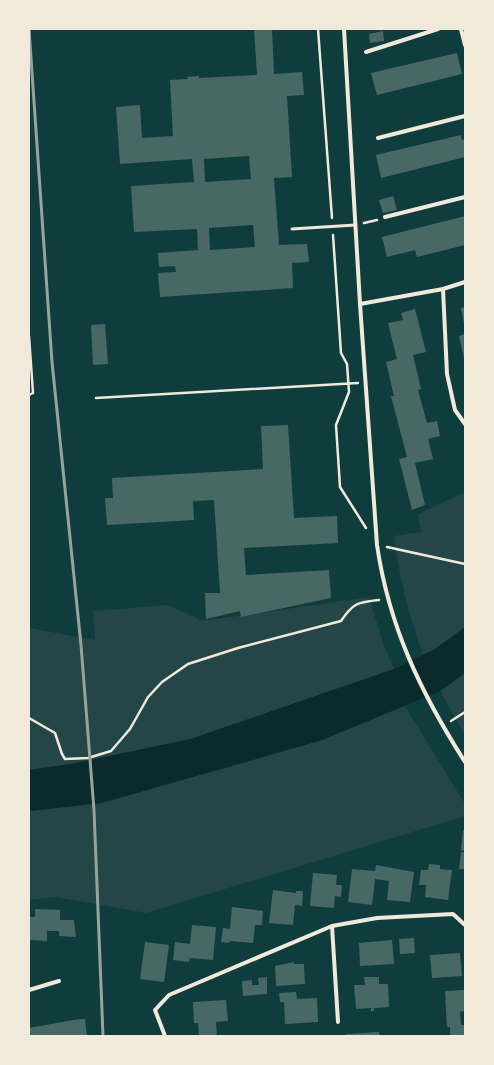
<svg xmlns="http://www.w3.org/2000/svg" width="494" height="1065" font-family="Rubik,sans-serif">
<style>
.green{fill:#244646}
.water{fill:#0a2a2b}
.building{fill:#486865;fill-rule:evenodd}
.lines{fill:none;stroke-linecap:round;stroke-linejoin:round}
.path{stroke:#f1e9da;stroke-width:2.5}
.service{stroke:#f1e9da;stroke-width:3}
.minor{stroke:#f1e9da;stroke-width:4}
.rail{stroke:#97a49c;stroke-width:3}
</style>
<rect width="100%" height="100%" fill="#0f3d3e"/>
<path class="green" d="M465,492V627L435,649L423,655C409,616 399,577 394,536L421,532L418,514Z
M369,597L384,646L394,669L191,739L71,764L29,770V628L95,640L93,611L168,605L203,621Z
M465,673V735L440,691Z
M405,706L465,804V816L146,913L56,897L29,900V811L52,809L219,770L322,740Z"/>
<path class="water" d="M465,627V673L440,691L322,740L102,803L29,811V770L71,764L191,739L394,669L435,649Z"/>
<path class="building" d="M254,29H272L274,74L302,72L304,95L287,96L292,177L274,178L279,245L307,244L309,262L292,263L293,288L160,297L158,273L176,272L175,266L159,267L158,253L198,250L197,229L134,232L131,186L194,182L192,159L120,164L116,107L140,105L142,138L173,136L170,80L188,79L187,77L199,76V78L257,75ZM249,156L251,179L205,182L204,159ZM253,225L255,247L210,250L209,228Z
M383,31L384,41L370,43L369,34Z
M457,53L462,74L377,95L371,73Z
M461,135L462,140L465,139V157L381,178L376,155Z
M393,196L397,210L383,213L379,200Z
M465,216V245L417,257L415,250L387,257L382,237Z
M465,307V323H464L461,308Z
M415,309L426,352L413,355L421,389L418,390L427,423L437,421L440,436L428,439L433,459L415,463L425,505L412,510L399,459L407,457L391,396H394L386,362L397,359L388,323L403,320L401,313Z
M105,324L108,364L93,365L91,325Z
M465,334V358H464L459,336Z
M288,425L294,518L337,516L338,543L244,548L246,575L329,570L331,598L241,617L240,611L206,619L205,593H220L214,500L193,501L194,520L107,525L105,498H113L112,478L263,469L261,426Z
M463,830H465V851L461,850Z
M461,852H465V869H459Z
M429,864L440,865V869L452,870L448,900L425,897L426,885H419L421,870H428Z
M376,865L414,872L410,902L387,900L389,881L375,879L372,905L348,902L352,869L375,871Z
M313,873L337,875L336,885H342L341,897L335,896L334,908L310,906Z
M273,890L296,893V891H303L302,906L295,905L293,925L269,923Z
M232,907L263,911L262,925H255L253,943L230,941L229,943L221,942L223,928L230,929Z
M35,909L60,910V920H74L76,937L59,936V931H47V941L29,940V917H35Z
M192,925L216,927L213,960L190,958L189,962L173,960L175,942L190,944Z
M414,938L415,953L400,954L399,939Z
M392,940L394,964L360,966L359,943Z
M145,942L169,945L164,982L140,979Z
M460,953L462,976L432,978L430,955Z
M294,962V964H304L305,984L276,986L275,966Z
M267,977V994L243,996L242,981L252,980V985H259L258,978Z
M364,977H379V984H388L389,1007L374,1008V1011H371V1008L356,1009L354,985H365Z
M465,990V1011L460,1012L461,1025H465V1036H450V1027H447L445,991Z
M296,992L297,999L317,998L318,1022L285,1024L284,1002H280L279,993Z
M226,1000L228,1021L216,1022L217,1036H199L198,1023H194L193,1002Z
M79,1019H85L87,1036H29V1028Z
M379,1032L380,1036H347L346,1034Z"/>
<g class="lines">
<path class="path" d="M318,29L332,218
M364,223L377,220
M333,235L341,353L347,364L349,392L336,425L340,487L366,528
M29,336L33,393L29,395
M96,398L358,383
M387,547L465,564
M29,718L55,733L62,754L65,759L88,758L111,751L130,729L148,697L162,682L188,664L238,648L341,621C353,603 358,602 379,600
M451,721L465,712"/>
<path class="service" d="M292,229L355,225"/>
<path class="minor" d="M344,29L360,304L377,545C389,627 421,693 465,762
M461,29L465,45
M366,52L438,29
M378,138L465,116
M385,217L465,197
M443,289L447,374L455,410L465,424
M360,304L443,289L465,282
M332,926L338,1022
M29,990L59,981
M165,1036L155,1010L169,995L332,926L377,918L453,914L465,925"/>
<path class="rail" d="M29,29L52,362L81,645L94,810L103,1036"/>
</g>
<rect width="494" height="1065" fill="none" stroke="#f1e9da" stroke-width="60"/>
</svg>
